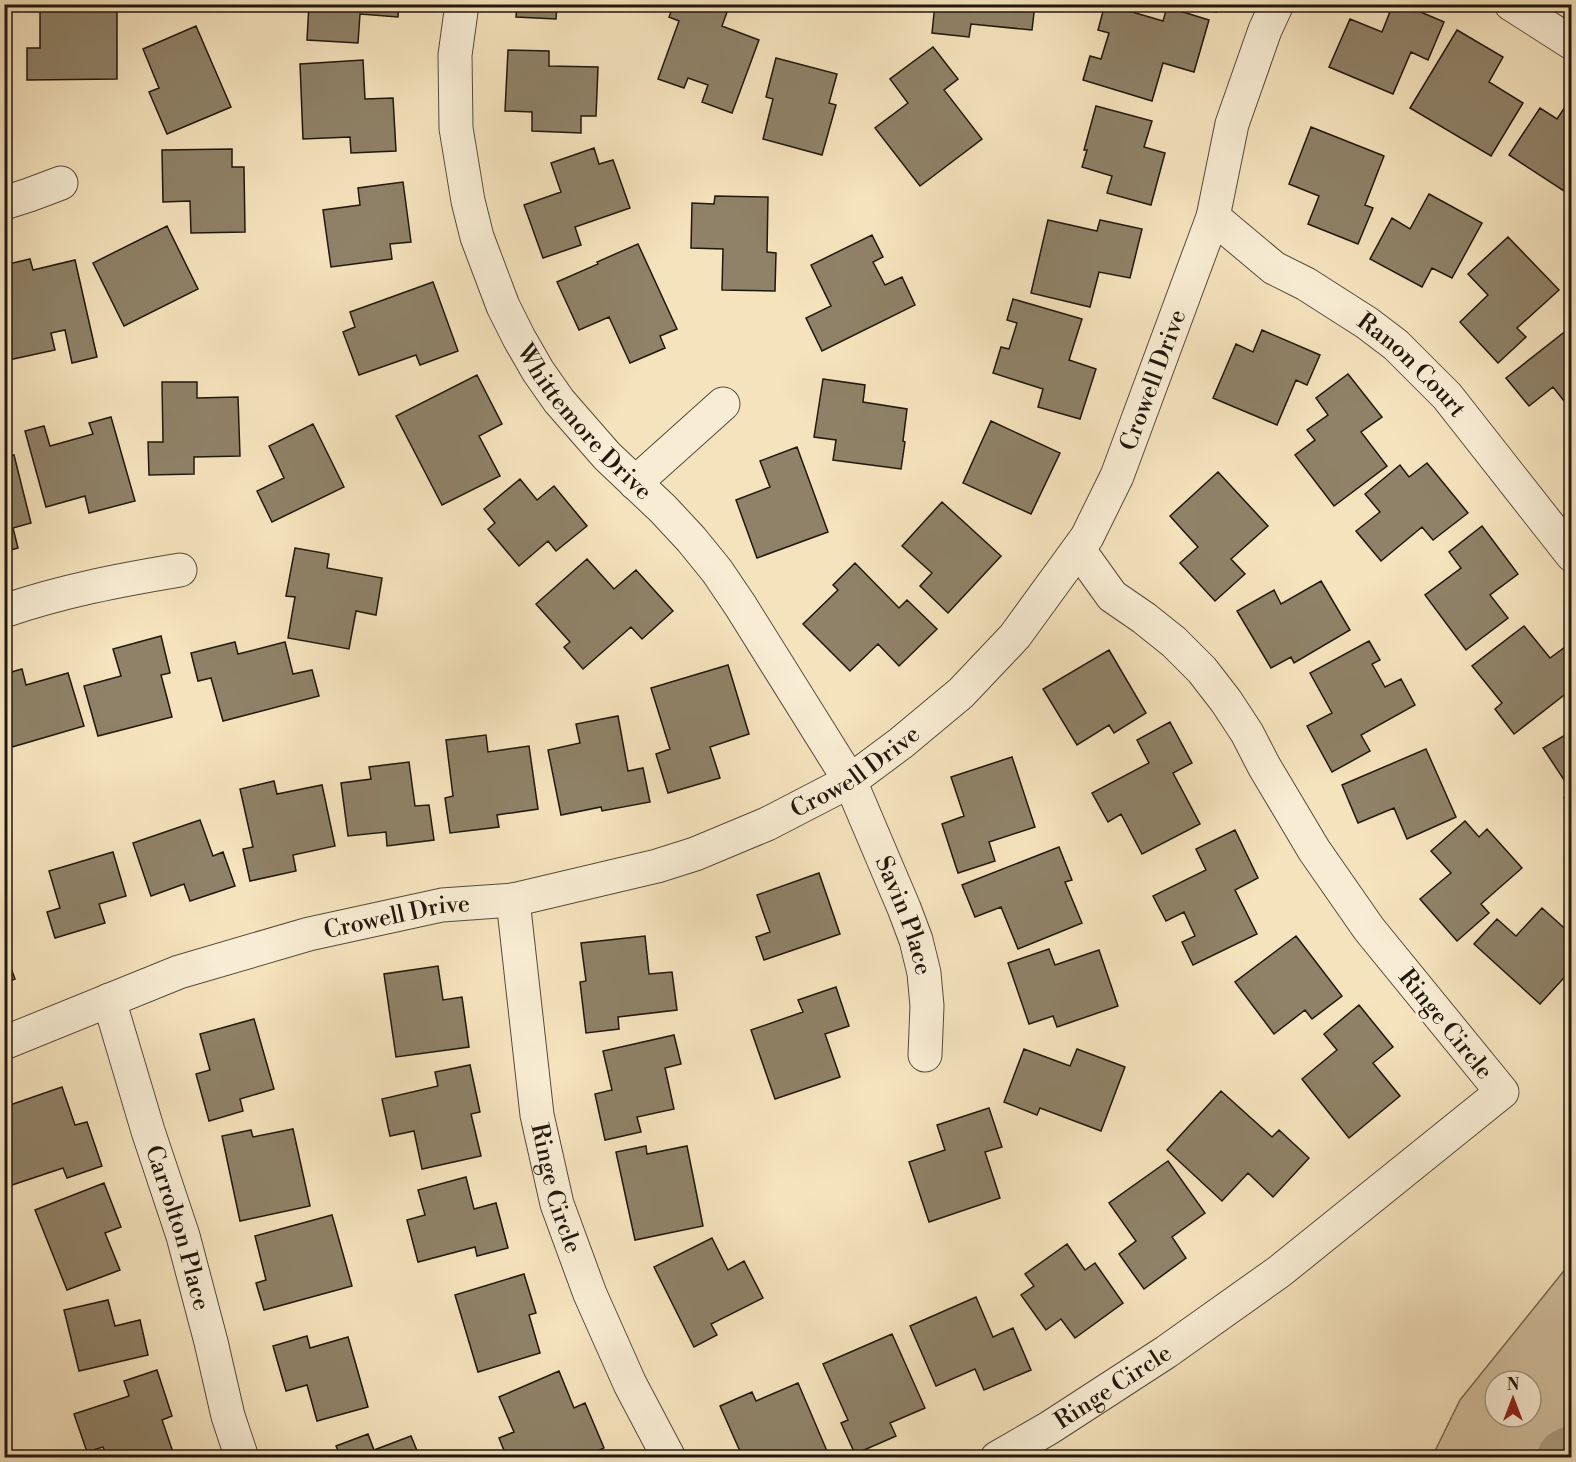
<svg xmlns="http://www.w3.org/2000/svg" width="1576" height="1462" font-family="'Libre Bodoni',serif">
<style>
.green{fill:#d1c09f;stroke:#796c56;stroke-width:1.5;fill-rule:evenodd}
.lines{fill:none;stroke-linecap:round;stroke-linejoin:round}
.river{stroke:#ad9e81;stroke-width:58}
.building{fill:#8f8268;stroke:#21180c;stroke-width:1.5}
.minor-casing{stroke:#564b38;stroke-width:35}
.minor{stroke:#f8edd4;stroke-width:33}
.labels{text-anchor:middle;stroke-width:6;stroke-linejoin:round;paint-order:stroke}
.street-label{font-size:24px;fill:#21180c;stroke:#f8edd4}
</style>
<rect width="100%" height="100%" fill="#f5e3bd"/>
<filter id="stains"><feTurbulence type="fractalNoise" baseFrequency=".00333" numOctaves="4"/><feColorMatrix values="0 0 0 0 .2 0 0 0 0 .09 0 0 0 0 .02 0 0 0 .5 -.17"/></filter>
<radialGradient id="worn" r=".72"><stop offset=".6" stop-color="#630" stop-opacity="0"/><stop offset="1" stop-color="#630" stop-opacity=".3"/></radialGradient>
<path class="green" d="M1571,1262V1457H1432L1460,1400ZM1495,1381H1531V1417H1495Z"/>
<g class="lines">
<path class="river" d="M1566,1458L1572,1455"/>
</g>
<path class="building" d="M309,4H399L398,17L360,14L358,43L307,40Z
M517,4H557L556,19L516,17Z
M674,4H730L722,26L759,40L732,113L702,102L708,85L688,78L684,88L658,79L679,21L669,17Z
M935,4H1035L1032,30L971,24L969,37L932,33Z
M1105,4L1163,21L1167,7L1209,20L1194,72L1163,63L1152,101L1083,80L1090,56L1101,59L1109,33L1098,30Z
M1190,4H1218L1216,12Z
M1393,4H1402L1444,22L1428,60L1411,52L1393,94L1329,67L1350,19L1382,32Z
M40,11H117V79L27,80V48H40Z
M196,26L231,107L167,134L149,92L159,88L143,49Z
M1457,30L1503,57L1489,82L1523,103L1491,156L1410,108Z
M4,36L10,118L4,119Z
M933,47L958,79L944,90L982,139L920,186L875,128L908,103L890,79Z
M508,50L549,51V66L598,67L596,116H581V133L532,131V112L505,111Z
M776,58L837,74L829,103L836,105L822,155L763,139L773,99L766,97Z
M363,60L365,99L393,98L396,151L351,153L350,137L303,139L300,64Z
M1567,104L1572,108V179L1564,191L1509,155L1540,108L1557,119Z
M1096,106L1152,121L1144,147L1165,153L1151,205L1107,193L1112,176L1082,167L1087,150H1084Z
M1311,127L1384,156L1365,205L1373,208L1358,244L1308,224L1319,196L1289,184Z
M594,148L599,164L613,160L630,208L575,227L581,245L543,258L524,205L561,192L551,163Z
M232,149V167H244L245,232L191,233L190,201L163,202L162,150Z
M403,182L411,242L390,244L392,259L331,267L323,210L360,205L358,188Z
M1429,194L1482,223L1452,278L1432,268L1422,287L1370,259L1392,218L1410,229Z
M715,196L768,197L767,252L776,253L775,291L722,290L723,249L691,248L692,203L714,204Z
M1048,220L1097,231L1100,220L1142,229L1130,278L1099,272L1090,307L1031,293Z
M167,226L198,289L124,326L93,263Z
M872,235L883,257L873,262L885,285L902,277L915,305L822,351L806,318L831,306L811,265Z
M1508,237L1559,290L1517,328L1526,337L1498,363L1460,322L1488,295L1468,274Z
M638,244L677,329L660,336L665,348L630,363L609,317L579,330L557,282L598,264L597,262Z
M30,259L33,270L75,260L97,357L72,363L65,330L51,333L55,350L4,361V265Z
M433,282L458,351L420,365L416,355L359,375L343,332L355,327L350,312Z
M1013,299L1082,319L1069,360L1096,369L1080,419L1038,407L1043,389L993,373L1001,347L1009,349L1017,323L1007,320Z
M1572,326V411L1553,387L1529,406L1506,378Z
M1262,330L1320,355L1307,385L1296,380L1277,425L1213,398L1236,344L1253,352Z
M1348,374L1382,417L1361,432L1387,466L1334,506L1295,455L1315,440L1307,430L1328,415L1316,398Z
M477,375L502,424L479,436L500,476L442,505L396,416Z
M823,379L865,385L863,402L907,409L903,441L905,442L901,469L833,460L836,440L814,437Z
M162,382H197V398L238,397L240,456L194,457V474L149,475L148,442H163Z
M111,417L135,501L89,513L85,496L46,507L25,431L44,426L50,446L93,434L89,423Z
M991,421L1060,453L1031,514L963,483Z
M313,424L344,487L272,522L257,491L284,478L269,446Z
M797,447L828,532L757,558L736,500L770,487L760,461Z
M14,455L31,523L13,528L18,548L4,552V457Z
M1427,463L1468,513L1433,540L1422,527L1381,561L1356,531L1380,512L1365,494L1400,465L1409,477Z
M1218,472L1268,526L1231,559L1245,574L1215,601L1180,563L1198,547L1170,516Z
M520,479L537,500L554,486L587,526L556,551L548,541L519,566L488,529L495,523L484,509Z
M942,502L1001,556L948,613L920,586L932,573L902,546Z
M1482,526L1518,574L1490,595L1508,618L1466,650L1425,595L1461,568L1449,552Z
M295,548L329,554L327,568L382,578L376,615L356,611L349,649L288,638L295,597L286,596Z
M587,559L614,589L636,570L673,611L642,639L631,627L583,669L564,647L570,642L536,604Z
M855,563L899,608L907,600L937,629L899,666L878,644L850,671L803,624L838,590L833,585Z
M1321,581L1350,630L1294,663L1291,657L1271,668L1237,611L1274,590L1281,604Z
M1524,626L1550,658L1572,642V689L1514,734L1495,709L1502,703L1472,666Z
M161,636L170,673L161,675L172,717L98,736L84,686L121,676L113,649Z
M1369,641L1380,660L1372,664L1385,687L1401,679L1415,705L1361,735L1370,751L1332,772L1307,726L1332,713L1310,673Z
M235,642L238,654L285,642L293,674L312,670L319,696L223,721L211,678L198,681L191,653Z
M1109,650L1146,713L1114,733L1109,725L1077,745L1043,689Z
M728,665L749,734L710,747L720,778L668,793L656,754L670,749L651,688Z
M22,669L26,685L68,673L84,726L12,747L4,721V674Z
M618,716L628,771L643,768L650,802L602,811L601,807L561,815L548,750L580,743L576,724Z
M1170,722L1192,763L1173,773L1200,824L1142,854L1121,814L1108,822L1092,793L1149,763L1137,740Z
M1572,731V792L1543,748Z
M486,735L488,752L529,746L538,809L497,815L499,827L450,833L445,798L453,796L446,740Z
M1426,749L1456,817L1407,839L1394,808L1358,823L1342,785Z
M1012,757L1035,827L989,842L995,861L958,873L942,824L964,816L951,777Z
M409,762L415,806L429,805L434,840L387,846L386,832L348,836L341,783L371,779L369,767Z
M274,781L277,794L322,785L335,846L293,855L296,871L250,881L243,849L253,847L240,789Z
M1572,793V810L1564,798Z
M200,820L213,856L223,852L235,886L190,901L184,884L151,896L133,843Z
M1465,821L1479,837L1487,829L1522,868L1481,904L1489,913L1457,941L1420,899L1451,873L1431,851Z
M1235,830L1258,878L1235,890L1257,934L1193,965L1182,942L1195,936L1184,912L1166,921L1153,896L1206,870L1196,849Z
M1059,847L1072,880L1065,882L1082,923L1018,949L1001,907L975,917L962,885Z
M113,852L126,896L99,904L105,923L55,938L47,912L60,908L49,871Z
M819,873L840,934L764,960L756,937L770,932L757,895Z
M1542,908L1572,935V969L1540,1004L1474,944L1497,919L1516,936Z
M645,936L649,974L672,972L677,1010L618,1017L619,1029L586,1033L580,982L586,981L581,943Z
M1296,936L1342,996L1312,1019L1305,1010L1274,1034L1235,982Z
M4,949L15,979L4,983Z
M1049,949L1055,965L1099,950L1118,1006L1057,1027L1053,1016L1029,1024L1008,963Z
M438,966L443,1000L462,997L469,1047L396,1057L384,974Z
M836,987L849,1026L825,1034L840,1077L775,1099L751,1030L803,1012L798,1000Z
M1359,1005L1393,1047L1373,1063L1400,1096L1349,1138L1302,1079L1337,1050L1324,1034Z
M254,1019L274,1089L240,1099L243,1111L209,1121L196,1074L210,1070L200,1034Z
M674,1035L681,1064L665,1068L674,1109L637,1117L641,1132L605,1140L595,1094L612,1090L603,1051Z
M1024,1049L1070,1066L1077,1049L1125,1067L1101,1131L1040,1108L1037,1115L1004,1102Z
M470,1065L480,1112L471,1114L481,1156L422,1169L414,1131L390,1136L382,1099L438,1086L435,1072Z
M62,1087L75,1125L87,1122L102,1166L67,1178L63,1168L9,1186L4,1173V1142L8,1141L4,1130V1107Z
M1221,1091L1272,1137L1279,1130L1309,1158L1273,1197L1248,1173L1222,1201L1167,1150Z
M989,1108L1002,1147L985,1152L1000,1198L929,1222L909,1162L945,1150L937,1125Z
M293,1129L310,1206L240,1221L222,1136L251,1130L253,1137Z
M646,1146L647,1154L687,1146L703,1226L635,1240L616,1152Z
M1168,1161L1205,1213L1172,1237L1186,1258L1144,1289L1119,1254L1136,1241L1109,1203Z
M466,1177L474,1209L496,1203L508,1248L477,1256L475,1247L418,1262L407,1220L425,1215L418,1190Z
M104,1183L121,1227L105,1233L120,1270L67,1290L35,1210Z
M332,1215L352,1286L264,1310L256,1283L266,1280L255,1236Z
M712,1238L728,1270L744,1261L763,1298L711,1324L717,1335L694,1347L654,1267Z
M1067,1244L1085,1270L1095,1263L1123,1303L1075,1338L1061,1319L1046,1330L1021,1295L1034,1286L1025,1274Z
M524,1274L536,1313L529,1315L540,1353L478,1372L455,1295Z
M976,1297L993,1337L1013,1328L1031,1370L984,1390L975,1369L936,1386L910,1326Z
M108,1300L115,1326L140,1320L148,1355L79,1371L64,1310Z
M892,1334L925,1408L890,1423L896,1436L855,1454L841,1423L848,1420L823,1364Z
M307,1336L310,1348L348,1337L368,1407L317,1421L307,1385L286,1391L273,1346Z
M157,1370L172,1416L162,1420L175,1458H107L103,1447L87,1452L74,1414L129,1396L124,1381Z
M559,1371L574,1408L585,1403L604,1448L583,1458H573L571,1453L560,1458H507L499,1438L514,1432L499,1397Z
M798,1383L827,1451L811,1458H743L720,1406L752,1392L756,1401Z
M368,1434L374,1450L411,1436L420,1458H341L336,1446Z"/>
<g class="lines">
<g class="minor-casing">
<g id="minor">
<path id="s1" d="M462,4L455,55L456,128L468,201L477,237L503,306L519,338L538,371L559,401L607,456L663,509L691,539L717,571L740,605L850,781L904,908L916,940L924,973L927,1006L925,1055"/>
<path d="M1511,4L1572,43"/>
<path d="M4,203L29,195L61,183"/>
<path id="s2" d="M1213,217L1274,268L1306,284L1367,323L1396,345L1447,396L1572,555"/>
<path d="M635,483L723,404"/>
<path d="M4,611C62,591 120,580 180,570"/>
<path id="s3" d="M513,900L537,1115L557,1204L590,1294L630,1384L669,1458"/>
<path id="s4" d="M109,1000L148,1131L183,1236L211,1342L228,1416L242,1458"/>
<path id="s5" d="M4,1043L179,972L309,934L442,905L513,900L657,866L695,854L767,824L850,781L901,743L961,693L1015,636L1087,537L1117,476L1213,217L1232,124L1265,30L1277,4"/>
<path id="s6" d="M997,1458L1049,1428L1166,1352L1280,1271L1502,1092L1369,929L1314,850L1264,766L1247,733L1226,701L1202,670L1174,642L1144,618L1112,596L1079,550"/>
</g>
</g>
<use href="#minor" class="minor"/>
</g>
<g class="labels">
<g class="street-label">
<text dy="8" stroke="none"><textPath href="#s2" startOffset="249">Ranon Court</textPath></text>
<text dy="8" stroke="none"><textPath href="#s5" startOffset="1404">Crowell Drive</textPath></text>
<text dy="8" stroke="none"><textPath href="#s1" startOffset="452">Whittemore Drive</textPath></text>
<text dy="8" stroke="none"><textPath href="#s5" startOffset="900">Crowell Drive</textPath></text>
<text dy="8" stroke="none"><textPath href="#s1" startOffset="1046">Savin Place</textPath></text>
<text dy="8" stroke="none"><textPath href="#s5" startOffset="414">Crowell Drive</textPath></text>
<text transform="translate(1446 1024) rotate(51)" y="8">Ringe Circle</text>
<text dy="8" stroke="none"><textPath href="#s3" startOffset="292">Ringe Circle</textPath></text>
<text dy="8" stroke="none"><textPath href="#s4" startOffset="238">Carrolton Place</textPath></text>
<text dy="8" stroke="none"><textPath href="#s6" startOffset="136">Ringe Circle</textPath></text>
</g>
</g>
<rect width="1576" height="1462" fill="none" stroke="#f5e3bd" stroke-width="24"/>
<rect x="6" y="6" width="1564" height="1450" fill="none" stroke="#21180c" stroke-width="3"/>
<rect x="12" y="12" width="1552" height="1438" fill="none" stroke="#21180c" stroke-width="1.5"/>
<g transform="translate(1513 1399)"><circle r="28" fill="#f8edd4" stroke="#a29884" stroke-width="1.5"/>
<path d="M0-4.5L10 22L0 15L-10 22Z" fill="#8f2418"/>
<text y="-9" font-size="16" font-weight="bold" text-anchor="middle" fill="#21180c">N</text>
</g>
<rect width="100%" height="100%" filter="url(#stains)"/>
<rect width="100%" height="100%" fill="url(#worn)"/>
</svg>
